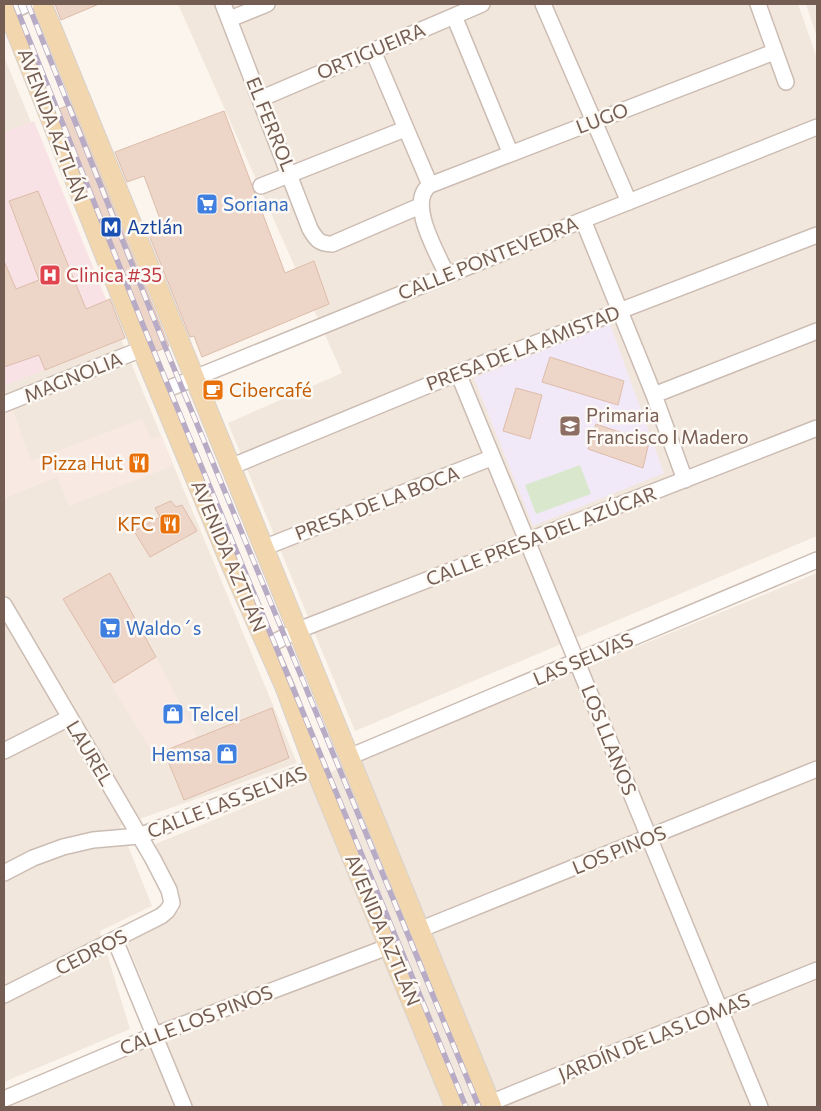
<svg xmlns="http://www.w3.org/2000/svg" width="821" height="1111" font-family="Commissioner,sans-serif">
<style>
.residential{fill:#f2e7dc}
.commercial{fill:#f9e9e3}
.education{fill:#f2e9f8}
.medical{fill:#f8e2e5}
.park{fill:#d9e8cd}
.building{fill:#edd5c8;stroke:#debcaa}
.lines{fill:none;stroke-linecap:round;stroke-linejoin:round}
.minor-casing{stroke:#ccbdb4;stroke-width:18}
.major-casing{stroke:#d8d2cf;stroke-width:21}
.minor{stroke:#fff;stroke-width:15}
.major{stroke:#f1d6ae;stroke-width:19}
.rail-casing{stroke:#b8abc5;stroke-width:5.5}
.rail{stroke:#fdf9f4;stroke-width:4;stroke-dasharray:11;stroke-linecap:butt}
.labels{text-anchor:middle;stroke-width:5;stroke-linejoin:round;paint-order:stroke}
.street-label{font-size:19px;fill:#745d52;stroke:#fdf9f4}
.shop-label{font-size:19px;fill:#366cbe;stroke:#fdf9f4;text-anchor:start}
.transit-label{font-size:19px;fill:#164399;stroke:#fdf9f4;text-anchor:start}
.health-label{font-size:19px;fill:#be3a42;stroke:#fdf9f4;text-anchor:start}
.food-label{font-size:19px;fill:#c56008;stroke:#fdf9f4;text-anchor:end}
.education-label{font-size:19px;fill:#785e54;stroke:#fdf9f4;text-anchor:start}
</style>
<rect width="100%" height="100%" fill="#fbf5ed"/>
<path class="residential" d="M178,4H798L817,58V536L355,731L228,423L342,373Z
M806,4H817V37Z
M4,57L297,763L120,826L152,906L100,931L130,1029L4,1082Z
M817,573V1107H4V1103L165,1037L125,938L180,910L155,844Z"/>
<path class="commercial" d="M13,410L31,461L142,419L151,439L162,436L172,466L69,506L57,477L5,498L4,414Z
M156,657L198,738L154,755L111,685Z"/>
<path class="education" d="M610,324L664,473L533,526L474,378Z"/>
<path class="medical" d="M34,121L122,339L4,386V132Z"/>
<path class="park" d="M580,465L591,494L536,514L525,485Z"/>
<path class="building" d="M55,4H99L61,20Z
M71,104L169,346L155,352L59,109Z
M224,111L285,273L314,261L329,304L202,357L194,336L190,337L149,235L163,227L144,176L127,182L115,152Z
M38,191L86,309L110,299L125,338L45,370L39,355L4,367V261L16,289L39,280L9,201Z
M550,357L624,381L618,405L542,382Z
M516,388L542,395L530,439L503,431Z
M596,424L649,442L643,468L588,449Z
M171,501L176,507L182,505L197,531L150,557L134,531L160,517L155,508Z
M110,573L156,657L114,683L63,599Z
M272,708L289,758L184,800L164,751Z"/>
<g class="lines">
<g class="minor-casing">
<path id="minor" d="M223,4L310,229C316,239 319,244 332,244L420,206
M543,4L629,202
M758,4L786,82
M8,13L27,4
M454,16L510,152
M230,19L267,4
M373,51L430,185
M260,99L482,4
M261,186L405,129
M583,220L654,395L685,480
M447,275C438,254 406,202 430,185L774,52
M458,373L760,1107
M160,392L583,220L817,127
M654,395L817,331
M4,404L142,349
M230,467L458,373L817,235
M263,548L491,458
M4,605L153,859L169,890L172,903L167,911L161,916L4,995
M267,646L296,631L817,428
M4,751L69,718
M349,757L817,560
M4,873L33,858L63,847L93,840L139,836L315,768
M419,930L817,769
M115,940L184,1107
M4,1099L155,1035L390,946
M490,1103L817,970"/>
</g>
<g class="major-casing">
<path id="major" d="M5,4L142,349L229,560L285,687L315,768L455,1107
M42,4L492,1107"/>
</g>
<use href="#minor" class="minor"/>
<use href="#major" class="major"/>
<g class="rail-casing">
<path id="rail" d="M15,4L143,325L466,1107
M28,4L166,349L479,1107"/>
</g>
<use href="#rail" class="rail"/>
</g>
<defs>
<g id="supermarket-square" transform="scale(1.125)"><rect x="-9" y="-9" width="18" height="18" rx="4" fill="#3f7fe0" stroke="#fdf9f4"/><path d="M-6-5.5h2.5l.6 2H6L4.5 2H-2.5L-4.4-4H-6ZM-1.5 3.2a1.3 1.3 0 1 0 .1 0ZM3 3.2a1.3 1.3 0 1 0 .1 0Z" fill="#fff"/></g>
<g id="metro-square" transform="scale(1.125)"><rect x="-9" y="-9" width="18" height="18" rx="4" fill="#1a4fb4" stroke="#fdf9f4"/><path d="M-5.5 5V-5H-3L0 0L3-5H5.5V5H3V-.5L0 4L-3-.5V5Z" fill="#fff"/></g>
<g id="hospital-square" transform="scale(1.125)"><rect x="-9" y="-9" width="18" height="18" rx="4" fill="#e0444e" stroke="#fdf9f4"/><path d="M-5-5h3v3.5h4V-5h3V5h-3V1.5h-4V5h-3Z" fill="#fff"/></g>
<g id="cafe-square" transform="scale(1.125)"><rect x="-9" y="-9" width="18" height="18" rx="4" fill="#e8710a" stroke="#fdf9f4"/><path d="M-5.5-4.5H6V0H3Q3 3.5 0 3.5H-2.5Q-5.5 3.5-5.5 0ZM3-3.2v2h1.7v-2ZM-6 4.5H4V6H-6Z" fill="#fff"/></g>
<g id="school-square" transform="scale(1.125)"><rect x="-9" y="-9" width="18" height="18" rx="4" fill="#8d6e63" stroke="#fdf9f4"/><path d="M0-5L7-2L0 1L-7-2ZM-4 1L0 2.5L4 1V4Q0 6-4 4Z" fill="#fff"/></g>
<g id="restaurant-square" transform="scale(1.125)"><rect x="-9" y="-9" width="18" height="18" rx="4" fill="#e8710a" stroke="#fdf9f4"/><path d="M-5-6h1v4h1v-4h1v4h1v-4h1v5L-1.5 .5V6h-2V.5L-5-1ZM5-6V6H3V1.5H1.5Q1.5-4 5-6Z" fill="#fff"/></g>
<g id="shop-square" transform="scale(1.125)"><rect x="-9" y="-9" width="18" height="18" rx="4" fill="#3f7fe0" stroke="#fdf9f4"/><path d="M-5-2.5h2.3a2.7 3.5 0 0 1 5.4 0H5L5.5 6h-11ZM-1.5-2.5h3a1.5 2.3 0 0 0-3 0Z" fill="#fff"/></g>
</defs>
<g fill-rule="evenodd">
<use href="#supermarket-square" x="207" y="204"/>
<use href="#metro-square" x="111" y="227"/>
<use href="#hospital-square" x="50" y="275"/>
<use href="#cafe-square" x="213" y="390"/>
<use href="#school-square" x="570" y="426"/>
<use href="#restaurant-square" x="139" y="463"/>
<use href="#restaurant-square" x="170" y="524"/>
<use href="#supermarket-square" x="110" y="628"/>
<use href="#shop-square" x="173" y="714"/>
<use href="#shop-square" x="227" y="754"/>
</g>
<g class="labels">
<g class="street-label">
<text transform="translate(371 51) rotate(-23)" y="7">ORTIGUEIRA</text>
<text transform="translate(602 118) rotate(-21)" y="7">LUGO</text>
<text transform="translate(271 124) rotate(68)" y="7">EL FERROL</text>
<text transform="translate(53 125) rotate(69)" y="7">AVENIDA AZTLÁN</text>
<text transform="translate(488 258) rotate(-22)" y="7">CALLE PONTEVEDRA</text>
<text transform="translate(523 348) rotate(-21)" y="7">PRESA DE LA AMISTAD</text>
<text transform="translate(73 377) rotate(-22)" y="7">MAGNOLIA</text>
<text transform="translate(377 503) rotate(-21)" y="7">PRESA DE LA BOCA</text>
<text transform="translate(541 536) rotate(-21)" y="7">CALLE PRESA DEL AZÚCAR</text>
<text transform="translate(229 556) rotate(67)" y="7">AVENIDA AZTLÁN</text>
<text transform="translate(583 659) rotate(-23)" y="7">LAS SELVAS</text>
<text transform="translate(609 740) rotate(68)" y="7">LOS LLANOS</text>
<text transform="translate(90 753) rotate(59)" y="7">LAUREL</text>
<text transform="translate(227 802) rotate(-21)" y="7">CALLE LAS SELVAS</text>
<text transform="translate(619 850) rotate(-22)" y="7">LOS PINOS</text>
<text transform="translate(383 930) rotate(67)" y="7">AVENIDA AZTLÁN</text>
<text transform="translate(91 952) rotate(-27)" y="7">CEDROS</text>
<text transform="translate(196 1020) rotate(-21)" y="7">CALLE LOS PINOS</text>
<text transform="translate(654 1037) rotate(-22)" y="7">JARDÍN DE LAS LOMAS</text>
</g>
<g class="shop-label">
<text x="223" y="211">Soriana</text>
<text x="126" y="635">Waldo´s</text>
<text x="189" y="721">Telcel</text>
<text x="211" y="761" text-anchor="end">Hemsa</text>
</g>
<g class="transit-label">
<text x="127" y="234">Aztlán</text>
</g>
<g class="health-label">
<text x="66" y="282">Clinica #35</text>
</g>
<g class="food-label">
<text x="229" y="397" text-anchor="start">Cibercafé</text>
<text x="123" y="470">Pizza Hut</text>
<text x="154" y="531">KFC</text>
</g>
<g class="education-label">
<text x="586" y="422">Primaria<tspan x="586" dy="22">Francisco I Madero</tspan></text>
</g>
</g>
<rect width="821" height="1111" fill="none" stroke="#745d52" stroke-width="10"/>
</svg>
